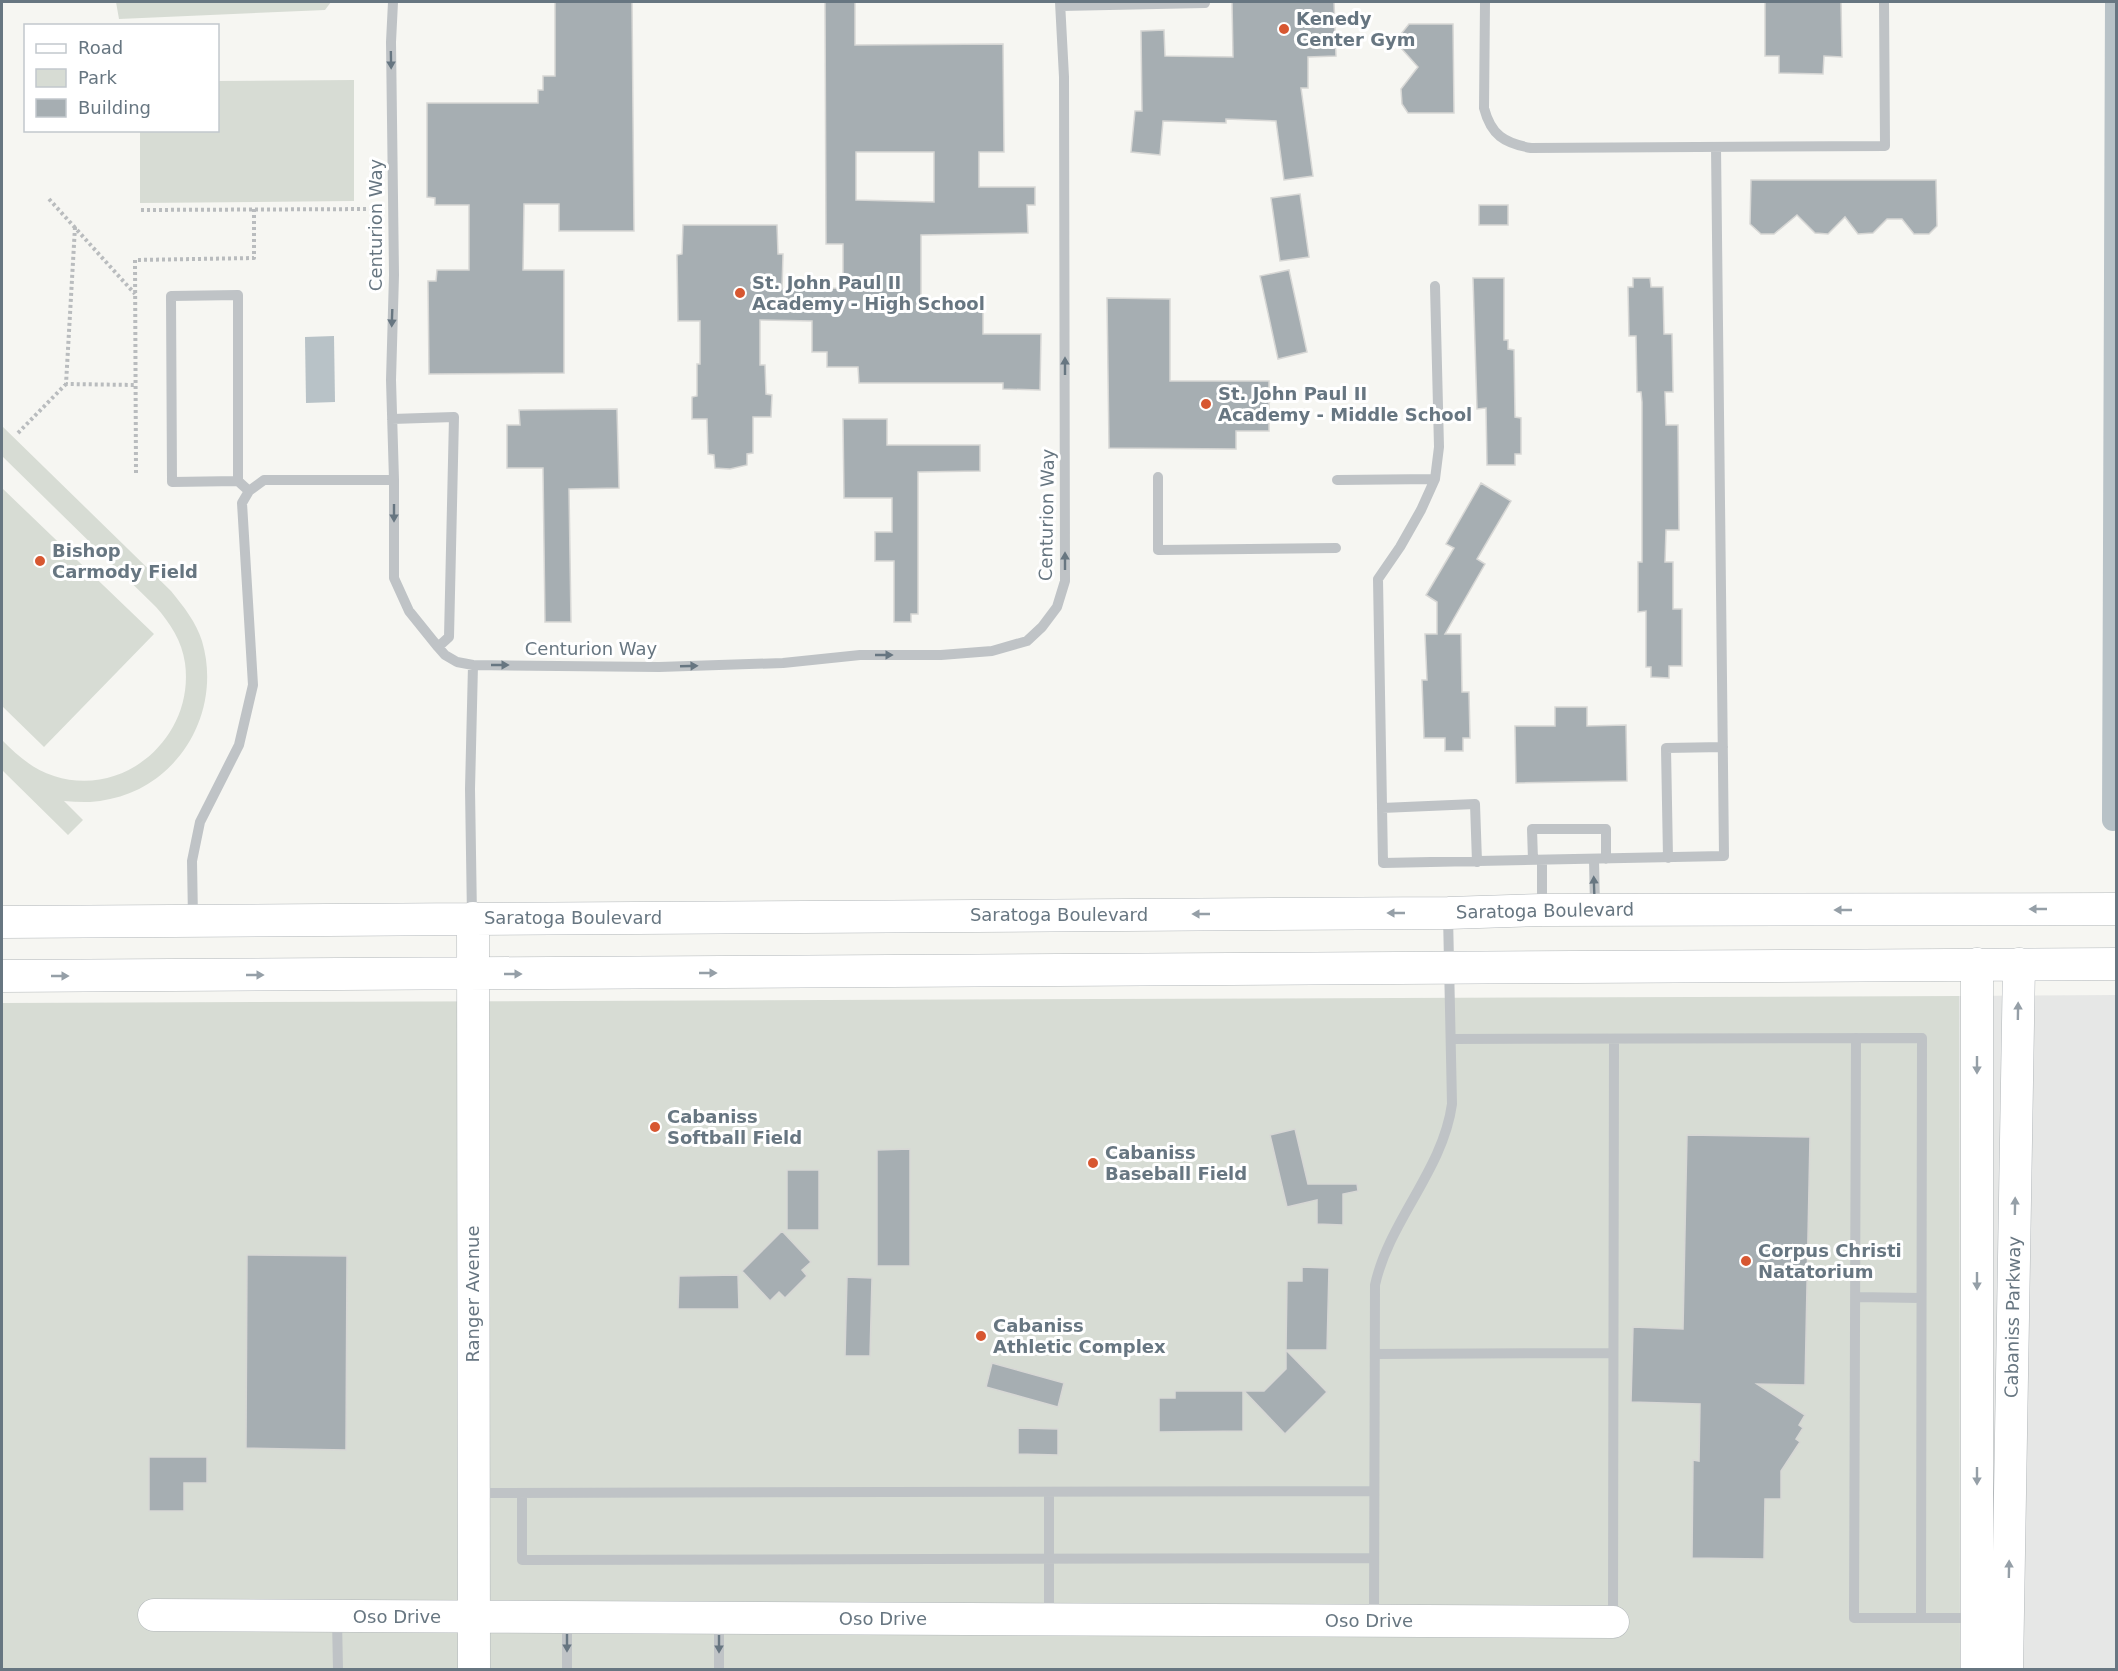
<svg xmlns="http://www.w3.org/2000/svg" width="2118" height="1671" font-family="'DejaVu Sans',sans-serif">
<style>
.built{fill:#e6e7e6}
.green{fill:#d7dcd4}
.water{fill:#b8c2c7}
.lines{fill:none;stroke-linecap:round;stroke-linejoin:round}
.canal{stroke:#b8c2c7;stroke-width:22}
.building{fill:#a6aeb2;stroke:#d7d7d5;stroke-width:1.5;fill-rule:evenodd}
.secondary-casing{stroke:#b2b7ba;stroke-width:33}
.path{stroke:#b9bcbe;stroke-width:4;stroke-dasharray:3 3;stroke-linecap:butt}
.lane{stroke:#bfc3c6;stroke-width:10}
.secondary{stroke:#fff;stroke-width:32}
.oneway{fill:#677681}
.oneway2{fill:#959fa7}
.poi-dot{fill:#d75731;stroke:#fff;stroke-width:2}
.labels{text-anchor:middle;stroke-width:6;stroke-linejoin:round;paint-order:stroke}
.poi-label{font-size:18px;font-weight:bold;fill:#677681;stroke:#fff;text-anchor:start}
.street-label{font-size:18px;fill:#677681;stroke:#fff}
</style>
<rect width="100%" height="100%" fill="#f6f6f2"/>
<path class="built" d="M2116,995V1669H1960L1959,996Z"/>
<path class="green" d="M116,2H331L325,10L119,19Z
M354,80V201L140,203V131L218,130V81Z
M2,426L171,591C184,607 196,622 202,641C223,712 178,788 105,800C92,803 78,802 64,801L83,820L68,835L2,770V740C17,755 32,769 54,776C125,799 195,736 185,663C182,641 170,623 156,607L2,456Z
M2,488L154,634L44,747L2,706Z
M1959,996L1960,1669H2V1003Z"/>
<path class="water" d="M334,336L335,402L306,403L305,337Z"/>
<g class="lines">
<path class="canal" d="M2113,820L2116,2"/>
</g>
<path class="building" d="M555,2H632L634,231H559V204H524L523,270H564V373L429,374L428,281H436L437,270H469V205H435V198L427,197V103H538V90H543V76H555Z
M825,2H855V45L1003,44L1004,152H979V187H1035V205H1027L1028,233L921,235V304H983V334H1041L1040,390L1003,389V383H859L858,367H827V352H812V321L760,320V365H765L766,394L772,395L771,417H753V453L747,454V465L730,469L715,468L714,455L708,454L707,419H692V397L697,396V364H700V321H678L677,255L682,254L683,225H777L778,254H783L782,289L843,288V244H826ZM856,152H934V202L856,200Z
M1232,2H1334L1336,56L1308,57V88H1301L1313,176L1284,180L1276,121L1226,119V123L1163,121L1160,155L1131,152L1135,111H1142L1141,31L1164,30L1165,56L1233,57Z
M1765,2H1841L1842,57L1824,56L1823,74L1779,73V56H1765Z
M1409,24H1453L1454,113H1408L1402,104L1401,89L1418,67L1401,48V34Z
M1751,180H1936L1937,226L1929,234H1914L1902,219H1887L1873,233L1858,234L1845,217L1828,234L1815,233L1797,215L1774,234H1761L1750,224Z
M1300,194L1309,257L1280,261L1271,198Z
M1479,205H1508V225H1479Z
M1289,270L1307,352L1278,359L1260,276Z
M1473,278H1504V340H1508V349L1514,350L1515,417L1521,418V454H1515V465H1487L1486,408L1477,409Z
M1633,278H1650L1651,287H1663L1664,334H1672L1673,392H1665L1666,425H1678L1679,530H1666L1665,562H1673V609H1682V666H1669V678L1651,677V667H1646V611L1638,612V562H1642V402L1641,392H1637L1636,336H1629L1628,287H1633Z
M1107,298L1170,299V381H1269V431H1236V449L1109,448Z
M617,409L619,488L569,489L571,622H545L543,468H507V425H520L519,410Z
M843,419H887V445H980V471L918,472V614H911V622H894V561H875V532H892V498H844Z
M1481,483L1511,501L1477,559L1485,564L1445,634H1461L1462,692H1469L1470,738H1463V751H1445V738H1424L1422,680H1427L1425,634H1437V602L1426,595L1454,548L1446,544Z
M1555,707H1587V726L1626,725L1627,781L1516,783L1515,726H1555Z
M1295,1129L1308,1184H1357L1358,1191L1343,1194V1225L1317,1224V1200L1287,1207L1270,1135Z
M1687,1135L1810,1137L1805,1385L1757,1384L1805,1415L1799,1425L1803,1428L1796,1439L1800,1442L1781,1471V1499H1765L1764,1559L1692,1558L1693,1460L1699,1461L1700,1404L1631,1402L1633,1327L1683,1329Z
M910,1149V1266H877V1150Z
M787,1170H819V1230H787Z
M782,1231L811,1262L802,1270L807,1276L785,1298L779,1292L770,1301L742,1271Z
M247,1255L347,1256L346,1450L246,1448Z
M1302,1267L1329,1268L1327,1350H1286L1287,1281H1302Z
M738,1275L739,1309H678L679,1276Z
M847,1277L872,1278L870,1356H845Z
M1286,1350L1327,1392L1285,1434L1244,1391H1264L1286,1369Z
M992,1363L1064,1383L1058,1407L986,1387Z
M1175,1391H1243V1431L1159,1432V1398H1175Z
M1018,1428L1058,1429V1455L1018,1454Z
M149,1457H207V1483H184V1511H149Z"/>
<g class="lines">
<g class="secondary-casing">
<path id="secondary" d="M473,918L474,1670
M2,922L1448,913L1542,910L2116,909
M1977,964V1670
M2,976L2116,964
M154,1615L1613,1622
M2007,1670L2019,964"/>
</g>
<path class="path" d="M49,199L135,294
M141,210L377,209
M75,227L66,384L136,385
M18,433L66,384
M136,473L135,260L254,258V209"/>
<path class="lane" d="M393,2L391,42L394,275L391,380L394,480V578L409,611L438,647L445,655L457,662L473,665L659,667L783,663L860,655H941L992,651L1027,641L1042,627L1057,607L1065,581L1064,77L1060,2
M1485,2L1484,108C1491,135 1504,143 1531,148L1885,146L1884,2
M1061,6L1205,3
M1435,286L1439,447L1435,479L1421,510L1400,547L1378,579L1383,863L1724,856L1716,147
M392,419L454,417L449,637L438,647
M1158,477V550L1336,548
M1337,480L1435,479
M238,481V295L171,296L172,482L238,481L249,491
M1382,808L1475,804L1477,862
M1668,858L1666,748L1723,747
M1594,859L1595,907
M1533,860L1532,829H1606V859
M1542,861V908
M472,917L470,789L473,665
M193,919L192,861L200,822L239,745L253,685L242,503L249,491L264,480H394
M1856,1038L1854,1618H1975
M1451,1039L1922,1038L1921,1618
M1855,1297L1921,1298
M1375,1354L1613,1353
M477,1493L1374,1491
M522,1493V1560L1374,1558
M1049,1616V1492
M1374,1617L1375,1285C1389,1221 1443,1170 1452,1104L1448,915
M337,1619L338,1670
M1613,1620L1614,1039
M567,1621V1670
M719,1621V1670"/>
<use href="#secondary" class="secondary"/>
</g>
<defs><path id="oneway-solid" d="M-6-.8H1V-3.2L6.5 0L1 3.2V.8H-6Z" transform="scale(1.5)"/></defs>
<g class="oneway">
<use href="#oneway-solid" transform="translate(391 60) rotate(89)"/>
<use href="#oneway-solid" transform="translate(392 318) rotate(92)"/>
<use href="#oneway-solid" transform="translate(1065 366) rotate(-90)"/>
<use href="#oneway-solid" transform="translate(394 513) rotate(90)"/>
<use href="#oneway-solid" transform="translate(1065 561) rotate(-90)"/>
<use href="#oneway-solid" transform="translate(884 655)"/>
<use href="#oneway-solid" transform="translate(500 665)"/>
<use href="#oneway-solid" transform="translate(689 666) rotate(-2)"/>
<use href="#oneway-solid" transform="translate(1594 885) rotate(-92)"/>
<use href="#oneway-solid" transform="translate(567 1643) rotate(90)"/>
<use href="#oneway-solid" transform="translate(719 1644) rotate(90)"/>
</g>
<g class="oneway2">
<use href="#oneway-solid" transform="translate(2038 909) rotate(180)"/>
<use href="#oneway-solid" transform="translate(1843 910) rotate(180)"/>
<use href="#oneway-solid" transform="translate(1396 913) rotate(180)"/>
<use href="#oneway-solid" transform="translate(1201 914) rotate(180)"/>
<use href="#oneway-solid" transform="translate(708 973)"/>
<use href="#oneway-solid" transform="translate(513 974)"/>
<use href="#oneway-solid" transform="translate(255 975)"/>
<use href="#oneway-solid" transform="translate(60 976)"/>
<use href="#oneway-solid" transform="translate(2018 1011) rotate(-89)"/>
<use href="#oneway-solid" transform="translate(1977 1065) rotate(90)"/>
<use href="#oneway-solid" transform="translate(2015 1206) rotate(-89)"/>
<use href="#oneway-solid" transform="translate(1977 1281) rotate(90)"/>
<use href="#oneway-solid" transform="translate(1977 1476) rotate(90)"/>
<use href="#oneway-solid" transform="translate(2009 1569) rotate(-89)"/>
</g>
<g class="poi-dot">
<circle cx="1284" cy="29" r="6"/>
<circle cx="740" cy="293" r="6"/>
<circle cx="1206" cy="404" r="6"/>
<circle cx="40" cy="561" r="6"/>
<circle cx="655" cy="1127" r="6"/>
<circle cx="1093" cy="1163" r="6"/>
<circle cx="1746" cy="1261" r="6"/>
<circle cx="981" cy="1336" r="6"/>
</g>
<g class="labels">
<g class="poi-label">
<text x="1296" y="25">Kenedy<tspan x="1296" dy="21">Center Gym</tspan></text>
<text x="752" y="289">St. John Paul II<tspan x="752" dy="21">Academy - High School</tspan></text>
<text x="1218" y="400">St. John Paul II<tspan x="1218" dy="21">Academy - Middle School</tspan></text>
<text x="52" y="557">Bishop<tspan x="52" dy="21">Carmody Field</tspan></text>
<text x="667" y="1123">Cabaniss<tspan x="667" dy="21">Softball Field</tspan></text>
<text x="1105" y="1159">Cabaniss<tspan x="1105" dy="21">Baseball Field</tspan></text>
<text x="1758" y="1257">Corpus Christi<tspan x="1758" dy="21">Natatorium</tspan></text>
<text x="993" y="1332">Cabaniss<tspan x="993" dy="21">Athletic Complex</tspan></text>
</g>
<g class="street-label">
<text transform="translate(376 225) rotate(-90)" y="6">Centurion Way</text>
<text transform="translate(1047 515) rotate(-89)" y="6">Centurion Way</text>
<text x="591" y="655">Centurion Way</text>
<text transform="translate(1545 911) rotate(-1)" y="6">Saratoga Boulevard</text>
<text x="1059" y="921">Saratoga Boulevard</text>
<text x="573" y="924">Saratoga Boulevard</text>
<text transform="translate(473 1294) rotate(-90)" y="6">Ranger Avenue</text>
<text transform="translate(2013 1317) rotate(-89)" y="6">Cabaniss Parkway</text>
<text x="397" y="1623">Oso Drive</text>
<text x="883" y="1625">Oso Drive</text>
<text x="1369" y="1627">Oso Drive</text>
</g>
</g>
<rect width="2118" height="1671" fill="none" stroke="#677681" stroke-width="6"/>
<rect x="24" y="24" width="195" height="108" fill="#ffffff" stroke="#c2c8cd" stroke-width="1.5"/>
<rect x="36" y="44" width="30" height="9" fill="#ffffff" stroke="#c2c8cd" stroke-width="1.5"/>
<text x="78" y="54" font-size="18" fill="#677681">Road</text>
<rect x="36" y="69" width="30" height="18" fill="#d7dcd4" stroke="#c2c8cd" stroke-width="1.5"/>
<text x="78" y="84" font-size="18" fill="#677681">Park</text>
<rect x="36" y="99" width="30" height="18" fill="#a6aeb2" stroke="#c2c8cd" stroke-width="1.5"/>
<text x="78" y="114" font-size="18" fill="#677681">Building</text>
</svg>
